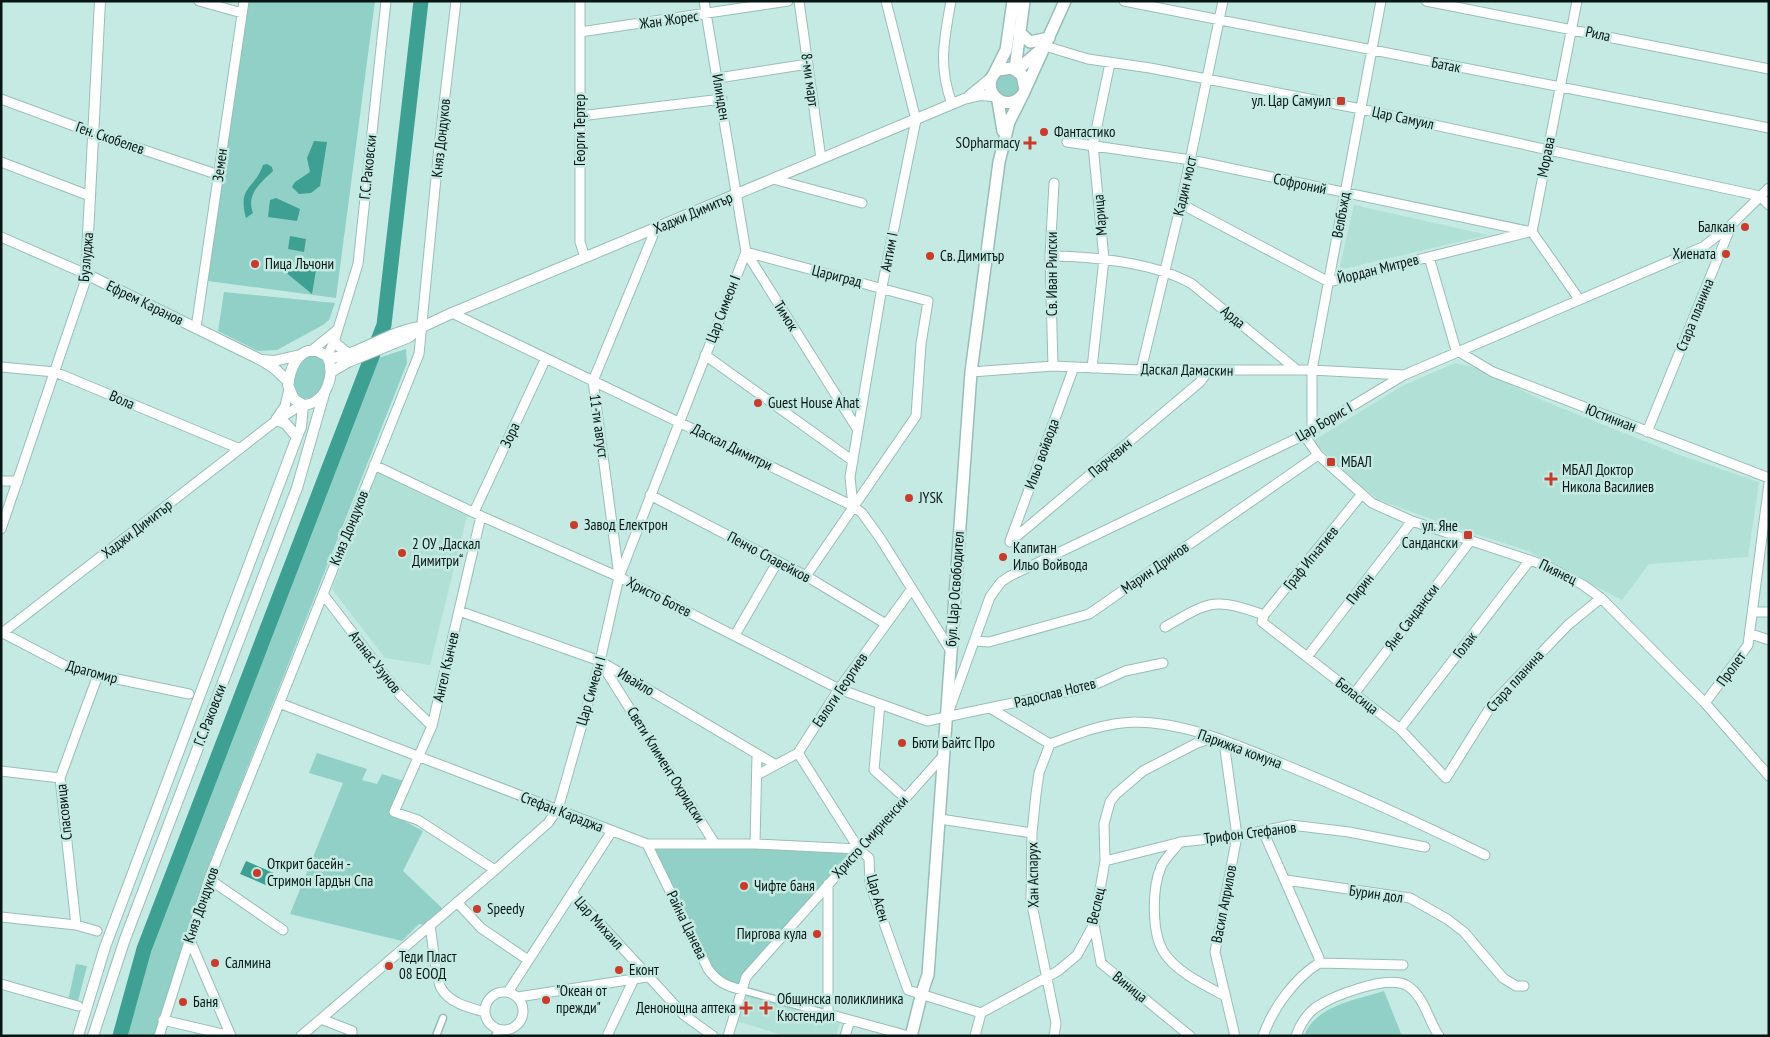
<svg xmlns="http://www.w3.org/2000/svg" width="1770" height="1037" font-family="'PT Sans Narrow',sans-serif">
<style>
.built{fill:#b1e0d7}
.green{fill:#91d0c6}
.water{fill:#3e9f93}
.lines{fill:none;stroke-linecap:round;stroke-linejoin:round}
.river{stroke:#3e9f93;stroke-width:15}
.pedestrian-casing{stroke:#99beb8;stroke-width:9}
.minor-casing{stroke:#99beb8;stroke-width:11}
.tertiary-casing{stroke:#99beb8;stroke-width:12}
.secondary-casing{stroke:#99beb8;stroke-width:14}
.pedestrian{stroke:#fff;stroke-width:6}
.minor{stroke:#fff;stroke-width:9}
.tertiary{stroke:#fff;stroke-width:10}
.secondary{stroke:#fff;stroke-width:11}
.poi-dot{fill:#c93c2c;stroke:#c4eae3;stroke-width:2}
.labels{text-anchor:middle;stroke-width:5;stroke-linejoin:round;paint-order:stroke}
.street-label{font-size:15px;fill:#071513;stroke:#c4eae3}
.poi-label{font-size:15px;fill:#071513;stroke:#c4eae3;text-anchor:start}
</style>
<rect width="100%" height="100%" fill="#c4eae3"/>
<path class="built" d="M1354,205L1488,235L1339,270Z
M1455,363L1477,368L1544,401L1674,453L1759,482L1748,557L1649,564L1622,600L1528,551L1447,525L1377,499L1349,476L1313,441L1400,387Z
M377,472L467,516L430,665L385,658L332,589Z
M746,994L840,1023L836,1036H785L737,1021Z"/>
<path class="green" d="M247,1H375L336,298L208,281Z
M996 85a12 12 0 1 1 24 0a12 12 0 1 1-24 0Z
M224,292L335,303L329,320L323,325L277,350L258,351L218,331Z
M406,349L407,363L203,880L154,1036H120L144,949L372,360Z
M310,356L322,358C330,374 322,397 304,399C287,389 296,372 304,359Z
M317,753L367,769L362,780L377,784L382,774L404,781L391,814L423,831L403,871L444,910L426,925L419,924L402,941L290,914L343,783L309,773Z
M647,844L859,849L788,928L742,990L714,977Z
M76,964L87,966L77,1005L68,1001Z
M1384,991L1402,1036H1304C1316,1005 1356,1000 1384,991Z"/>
<path class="water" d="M314,141L327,142L320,186L311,193L299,194L292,187L295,182L310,172L307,158Z
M267,164L272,167L273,171C259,184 246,195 253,213L246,218C237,186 255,189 263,165Z
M276,198L300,209L297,221L268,217L270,200Z
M290,236L306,239L304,252L288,249Z
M318,258L312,294L284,271Z
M246,861L274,873L268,886L240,874Z"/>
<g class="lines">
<path class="river" d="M120,1036L144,949L384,325L421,1"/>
<g class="pedestrian-casing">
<path id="pedestrian" d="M742,990L828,1014
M436,1036L443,1018
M495,1036L497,1032L506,1030"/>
</g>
<g class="minor-casing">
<path id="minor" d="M199,1L242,13
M580,1V242L585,257
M704,1L746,252L858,430
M799,1L821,159
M951,1C944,40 938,66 952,104
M1124,1L1769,128
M1426,1L1769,69
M1577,1L1532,232L1579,299
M580,32L788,1
M1045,46L1088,59L1150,68L1361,109L1760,196L1769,205
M718,78L808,64
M1,99L93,133L219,175
M580,116L722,99
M1067,142L1191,160L1532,232
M1,162L90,196
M773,179L862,203
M1181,204L1329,282L1529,232
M1,237L86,274L85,282L1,529
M1050,256C1092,256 1156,263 1192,284L1297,370
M1429,257L1456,350L1493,372L1769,478
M452,313L853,506L862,513L880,538L951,651
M196,328L244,1
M311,351L337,330
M705,355L853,461
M327,356L334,342L358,264L386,1
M1053,366L1050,256L1054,183
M1,367L55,372L240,449
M1092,368L1104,259L1093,145L1110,63
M1141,370L1181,204L1223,1
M971,372L1053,366L1141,370H1312L1404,375
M276,419L285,406L289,389
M1312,431V370L1381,1
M1647,432L1731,226
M1304,435L1318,455L1372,503L1412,521L1547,566L1583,585L1601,598L1705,703L1769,776
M374,465L481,516L619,577L839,689L927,721L1075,690L1094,685L1125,671L1163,663
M1,481H18
M650,495L806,576L886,624
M1361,495L1264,615L1262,622L1400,729L1446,778L1493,703L1568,625L1601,598
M853,506L850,477L882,287L916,120L886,1
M474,512L546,358
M481,516L432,726L394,812L418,820L495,870
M1010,541L1074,367
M1010,542L1200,382L1208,371
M619,576L593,381L656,228
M323,594L400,695L432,726
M459,611L600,661L776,765
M1753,612H1769
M1165,627C1210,601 1214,597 1264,615
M1,632L64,665L98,675L189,694
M1,634L273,423L301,405
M1751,634L1769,640
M735,635L778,561
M974,641L989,642L1089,614L1318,455
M1307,657L1412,521
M601,663L715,844
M1354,694L1471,540
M279,703L647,844H755L859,849
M1705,703L1748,645L1769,483
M880,704L874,770L905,798
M950,708L990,597L1001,582L1010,576L1304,435L1404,375L1703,247L1731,225L1769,188
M990,708L1050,744C1079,733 1104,723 1134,722C1186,722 1237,745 1283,764C1352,792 1419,823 1485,855
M1400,729L1530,560
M1224,742L1237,836L1215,952L1235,1036
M1050,744L1039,773L1036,794L1032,833L1031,900L1056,1023L1054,1036
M798,753L859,849L869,858L870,884L908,990L981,1013L1058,971L1077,955L1094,924L1105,861L1104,824L1110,802L1116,794L1143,771L1197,743L1214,738
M1,771L60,778
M757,775L798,753L839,689L911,590
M940,819L1032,833
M1263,831L1319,958V963
M1180,842C1174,850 1165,858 1161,867C1152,888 1151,935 1165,954C1178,973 1205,985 1225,996
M647,844L708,969C717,982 727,986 742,990
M755,844L757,755
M1105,861L1181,842L1237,836L1291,825L1349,832L1425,847
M209,879L283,930
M1286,880L1410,898L1447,919L1464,932L1503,978L1516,986H1524
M828,884V1014L905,1035
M572,893L684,1015L713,1036
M457,902L481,928L528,960
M1,917L76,925L97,931
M1094,924L1101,963L1190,1036
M76,925L60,778L98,675
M430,925C432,937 436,979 441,988C449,1003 470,1008 485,1012
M189,938L231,1036
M1319,963L1403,965
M1,984L78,1006
M485 1011a19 19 0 1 1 38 0a19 19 0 1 1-38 0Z
M508,992L612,831
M518,997L647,977
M321,1019L352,1031L351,1036
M163,1020L231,1036
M159,1036L209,879L419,354L439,147L456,1
M301,1036L495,870L548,823L558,809L600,661L619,577L746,252L928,301L921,344L916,416L806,576
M607,1036L633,981
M728,1036L746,977L944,755
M845,1036L850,1020
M975,1036L981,1013
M1263,1036C1273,1008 1294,979 1319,963
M1296,1036C1300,1025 1306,1015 1315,1008C1332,996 1386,975 1406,985C1424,995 1428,1020 1439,1036"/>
</g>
<g class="tertiary-casing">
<path id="tertiary" d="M100,1L86,274L261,360L274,368L289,382
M969,96L991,78
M334,342L347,353
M308,351H317L327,356C337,375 325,404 303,405L294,399L288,385C290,372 294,356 308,351Z
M328,358C354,358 390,330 421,327
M262,360L274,361L300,355
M331,372L348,362L409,337L422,327L452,313L964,99L981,95L993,96
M277,420L286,424L297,437
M78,1036L105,947L297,437L301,427L303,405
M93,1036L125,939L297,488L324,394"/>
</g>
<g class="secondary-casing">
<path id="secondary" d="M1019,32L1030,42L1049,38
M1015,69L1024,1
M1017,70L1044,47
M995,72L1006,50L1013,1
M1025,89L1022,75L1012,68L998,70C976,88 1006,117 1023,94L1065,1
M998,101L1003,131
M911,1036C917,1015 920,995 928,975L971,372L999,162L1009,122L1023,94"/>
</g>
<use href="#pedestrian" class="pedestrian"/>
<use href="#minor" class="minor"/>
<use href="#tertiary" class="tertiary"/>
<use href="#secondary" class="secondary"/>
</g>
<g class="poi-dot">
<rect x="1336" y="96" width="10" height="10" rx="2.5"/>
<circle cx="1044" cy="132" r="5"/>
<path d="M1027.5 135.5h5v5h5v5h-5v5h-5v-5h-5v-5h5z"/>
<circle cx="1745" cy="227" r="5"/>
<circle cx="1726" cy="254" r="5"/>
<circle cx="930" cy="256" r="5"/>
<circle cx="255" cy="264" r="5"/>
<circle cx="758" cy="403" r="5"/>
<rect x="1326" y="457" width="10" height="10" rx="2.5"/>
<path d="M1548.5 471.5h5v5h5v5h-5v5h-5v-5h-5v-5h5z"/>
<circle cx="909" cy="498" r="5"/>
<circle cx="574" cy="525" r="5"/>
<rect x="1463" y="530" width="10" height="10" rx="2.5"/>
<circle cx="402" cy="553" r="5"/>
<circle cx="1003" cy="557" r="5"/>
<circle cx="902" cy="743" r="5"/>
<circle cx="257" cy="873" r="5"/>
<circle cx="744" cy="886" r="5"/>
<circle cx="477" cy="909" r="5"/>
<circle cx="817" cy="934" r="5"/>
<circle cx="215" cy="963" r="5"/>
<circle cx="389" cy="966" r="5"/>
<circle cx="619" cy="970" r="5"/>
<circle cx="546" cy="1000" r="5"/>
<circle cx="183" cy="1002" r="5"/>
<path d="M743.5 1000.5h5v5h5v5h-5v5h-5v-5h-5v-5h5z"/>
<path d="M763.5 1000.5h5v5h5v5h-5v5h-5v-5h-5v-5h5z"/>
</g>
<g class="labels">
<g class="street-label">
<text transform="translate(669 20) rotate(-8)" y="5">Жан Жорес</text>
<text transform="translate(1598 34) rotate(12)" y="5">Рила</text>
<text transform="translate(1446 65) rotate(11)" y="5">Батак</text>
<text transform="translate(810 80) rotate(82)" y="5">8-ми март</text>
<text transform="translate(721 97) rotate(80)" y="5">Илинден</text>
<text transform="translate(1403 118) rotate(12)" y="5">Цар Самуил</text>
<text transform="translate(580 130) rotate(-90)" y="5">Георги Тертер</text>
<text transform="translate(110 138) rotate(19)" y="5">Ген. Скобелев</text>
<text transform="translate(441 138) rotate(-84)" y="5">Княз Дондуков</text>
<text transform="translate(1546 157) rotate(-79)" y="5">Морава</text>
<text transform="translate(220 165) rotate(-82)" y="5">Земен</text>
<text transform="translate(368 167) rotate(-84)" y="5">Г.С.Раковски</text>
<text transform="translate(1300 184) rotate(12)" y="5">Софроний</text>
<text transform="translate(1185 186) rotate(-77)" y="5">Кадин мост</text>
<text transform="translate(693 213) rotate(-23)" y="5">Хаджи Димитър</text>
<text transform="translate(1100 215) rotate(-95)" y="5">Марица</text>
<text transform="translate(1341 215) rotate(-80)" y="5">Велбъжд</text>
<text transform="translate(889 252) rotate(-79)" y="5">Антим I</text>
<text transform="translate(86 257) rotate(-85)" y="5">Бузлуджа</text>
<text transform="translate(1378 269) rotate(-14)" y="5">Йордан Митрев</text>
<text transform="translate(1052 274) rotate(-90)" y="5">Св. Иван Рилски</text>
<text transform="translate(837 276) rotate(14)" y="5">Цариград</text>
<text transform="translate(145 303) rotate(26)" y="5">Ефрем Каранов</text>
<text transform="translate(723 309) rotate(-69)" y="5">Цар Симеон I</text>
<text transform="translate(1695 315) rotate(-68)" y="5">Стара планина</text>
<text transform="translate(786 316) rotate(58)" y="5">Тимок</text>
<text transform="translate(1233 317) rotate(39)" y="5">Арда</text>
<text transform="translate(1187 370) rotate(1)" y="5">Даскал Дамаскин</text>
<text transform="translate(122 400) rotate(23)" y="5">Вола</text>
<text transform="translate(1611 418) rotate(21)" y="5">Юстиниан</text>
<text transform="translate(1324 422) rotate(-30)" y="5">Цар Борис I</text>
<text transform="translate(599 426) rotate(82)" y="5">11-ти август</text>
<text transform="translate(510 435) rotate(-65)" y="5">Зора</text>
<text transform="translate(732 447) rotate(26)" y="5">Даскал Димитри</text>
<text transform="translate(1042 454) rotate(-70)" y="5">Ильо войвода</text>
<text transform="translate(1110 458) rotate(-40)" y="5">Парчевич</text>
<text transform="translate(349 528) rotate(-68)" y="5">Княз Дондуков</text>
<text transform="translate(137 529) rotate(-38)" y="5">Хаджи Димитър</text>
<text transform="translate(769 557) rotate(28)" y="5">Пенчо Славейков</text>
<text transform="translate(1311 558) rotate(-51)" y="5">Граф Игнатиев</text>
<text transform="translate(1155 568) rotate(-35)" y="5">Марин Дринов</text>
<text transform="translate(1558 572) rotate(26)" y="5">Пиянец</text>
<text transform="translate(955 589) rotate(-86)" y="5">бул. Цар Освободител</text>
<text transform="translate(1360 589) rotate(-52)" y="5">Пирин</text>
<text transform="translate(659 597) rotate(27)" y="5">Христо Ботев</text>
<text transform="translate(1412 617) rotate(-53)" y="5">Яне Сандански</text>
<text transform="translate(1465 645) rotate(-53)" y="5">Голак</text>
<text transform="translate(375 662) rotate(52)" y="5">Атанас Узунов</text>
<text transform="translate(446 667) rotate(-77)" y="5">Ангел Кънчев</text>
<text transform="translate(1731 669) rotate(-54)" y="5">Пролет</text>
<text transform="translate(92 672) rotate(15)" y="5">Драгомир</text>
<text transform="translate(1515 681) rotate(-48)" y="5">Стара планина</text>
<text transform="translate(636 682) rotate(31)" y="5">Ивайло</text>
<text transform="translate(840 690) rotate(-56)" y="5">Евлоги Георгиев</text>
<text transform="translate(591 691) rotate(-74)" y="5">Цар Симеон I</text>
<text transform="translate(1055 693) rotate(-14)" y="5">Радослав Нотев</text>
<text transform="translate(1357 696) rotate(38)" y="5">Беласица</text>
<text transform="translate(210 715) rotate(-69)" y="5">Г.С.Раковски</text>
<text transform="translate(1240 749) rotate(20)" y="5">Парижка комуна</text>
<text transform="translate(666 765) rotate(58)" y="5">Свети Климент Охридски</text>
<text transform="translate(64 812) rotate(-96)" y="5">Спасовица</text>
<text transform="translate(562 812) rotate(21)" y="5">Стефан Караджа</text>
<text transform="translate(1250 833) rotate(-7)" y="5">Трифон Стефанов</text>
<text transform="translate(870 837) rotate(-48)" y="5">Христо Смирненски</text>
<text transform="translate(1033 875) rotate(-91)" y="5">Хан Аспарух</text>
<text transform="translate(1376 894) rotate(8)" y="5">Бурин дол</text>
<text transform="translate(878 898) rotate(74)" y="5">Цар Асен</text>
<text transform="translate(1224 904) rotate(-79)" y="5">Васил Априлов</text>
<text transform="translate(201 905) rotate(-71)" y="5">Княз Дондуков</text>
<text transform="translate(1096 906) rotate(-77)" y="5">Веслец</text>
<text transform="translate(599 923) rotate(48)" y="5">Цар Михаил</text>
<text transform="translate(687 925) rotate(64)" y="5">Райна Цанева</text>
<text transform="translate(1130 987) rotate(39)" y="5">Виница</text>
</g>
<g class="poi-label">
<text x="1331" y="106" text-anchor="end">ул. Цар Самуил</text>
<text x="1054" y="137">Фантастико</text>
<text x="1020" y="148" text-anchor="end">SOpharmacy</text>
<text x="1735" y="232" text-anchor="end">Балкан</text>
<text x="1716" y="259" text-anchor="end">Хиената</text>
<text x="940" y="261">Св. Димитър</text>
<text x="265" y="269">Пица Лъчони</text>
<text x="768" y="408">Guest House Ahat</text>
<text x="1341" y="467">МБАЛ</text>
<text x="1562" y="475">МБАЛ Доктор<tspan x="1562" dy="17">Никола Василиев</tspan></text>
<text x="919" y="503">JYSK</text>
<text x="584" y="530">Завод Електрон</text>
<text x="1458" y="531" text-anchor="end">ул. Яне<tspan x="1458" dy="17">Сандански</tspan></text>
<text x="412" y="549">2 ОУ „Даскал<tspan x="412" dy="17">Димитри“</tspan></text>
<text x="1013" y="553">Капитан<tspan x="1013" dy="17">Ильо Войвода</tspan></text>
<text x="912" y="748">Бюти Байтс Про</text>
<text x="267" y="869">Открит басейн -<tspan x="267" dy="17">Стримон Гардън Спа</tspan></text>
<text x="754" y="891">Чифте баня</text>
<text x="487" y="914">Speedy</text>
<text x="807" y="939" text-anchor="end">Пиргова кула</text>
<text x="399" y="962">Теди Пласт<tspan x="399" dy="17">08 ЕООД</tspan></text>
<text x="225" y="968">Салмина</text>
<text x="629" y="975">Еконт</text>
<text x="556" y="996">"Океан от<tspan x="556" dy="17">прежди"</tspan></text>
<text x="777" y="1004">Общинска поликлиника<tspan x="777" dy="17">Кюстендил</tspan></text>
<text x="193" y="1007">Баня</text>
<text x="736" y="1013" text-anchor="end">Денонощна аптека</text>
</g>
</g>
<rect width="1770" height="1037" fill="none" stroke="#071513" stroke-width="5"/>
</svg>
